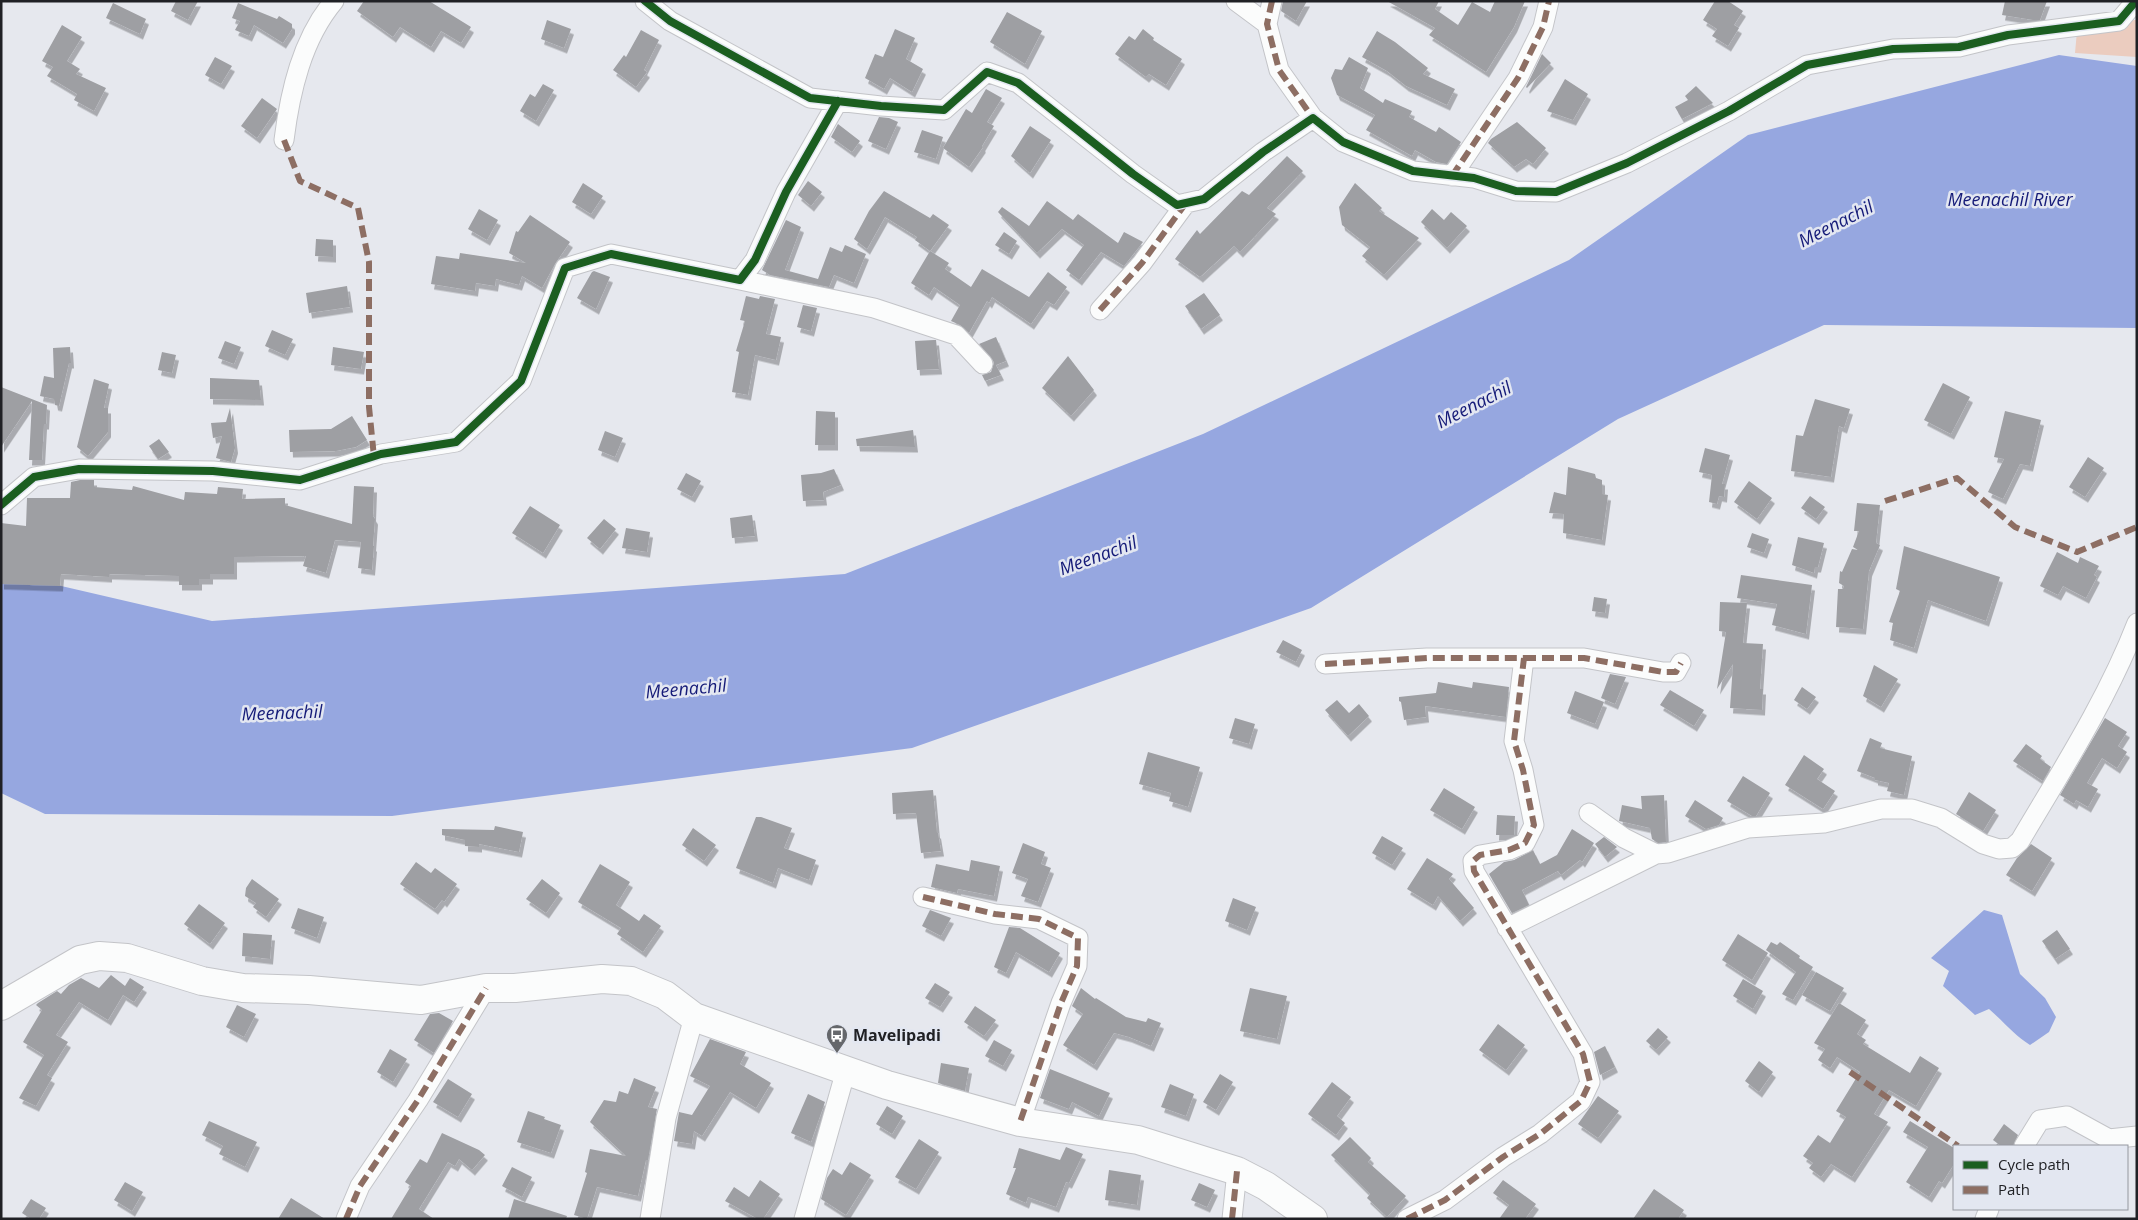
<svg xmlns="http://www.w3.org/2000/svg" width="2138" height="1220" font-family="'Open Sans',sans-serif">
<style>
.green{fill:#ebccbf}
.water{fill:#96a7e0}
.building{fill:#9e9fa3;filter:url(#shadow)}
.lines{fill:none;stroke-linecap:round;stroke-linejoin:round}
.minor-casing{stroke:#c3c4c8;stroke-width:21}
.secondary-casing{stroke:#c3c4c8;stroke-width:30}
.minor{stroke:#fbfcfc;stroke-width:19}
.secondary{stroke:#fbfcfc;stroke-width:28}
.quiet{stroke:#8d6e63;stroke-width:6;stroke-dasharray:12 6;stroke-linecap:butt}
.cycleway-casing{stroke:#e3e7f1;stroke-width:11}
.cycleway{stroke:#1b5e20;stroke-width:8}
.labels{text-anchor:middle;stroke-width:5;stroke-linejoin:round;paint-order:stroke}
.poi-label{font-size:16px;font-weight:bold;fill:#202125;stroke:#e3e7f1;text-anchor:start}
.water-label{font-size:18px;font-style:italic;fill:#151b78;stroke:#e3e7f1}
</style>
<defs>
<filter id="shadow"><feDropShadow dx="3" dy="5.5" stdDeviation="0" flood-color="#0004"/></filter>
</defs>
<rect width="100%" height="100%" fill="#e6e8ee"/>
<path class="green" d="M2134,20H2137V57L2075,53L2077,31L2117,29Z"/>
<path class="water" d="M2059,55L2137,66V328L1824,325L1618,419L1311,608L912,748L392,816L45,814L1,793V572L212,621L845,574L1203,434L1569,260L1748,135Z
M1984,910L2002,915L2020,974L2045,998L2056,1017L2049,1032L2030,1045C2014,1035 2003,1021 1989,1009L1975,1015L1943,986L1949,971L1931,958Z"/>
<path class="building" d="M176,1H198L188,20L171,11Z
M364,1H429L471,27L461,43L441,31L431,47L400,27L393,37L357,11Z
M1283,1H1307L1296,21L1281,11Z
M1387,1H1439L1435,9L1458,25L1472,2L1490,12L1495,1H1525L1514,27L1486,72L1429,35L1435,28Z
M1715,1H1728L1743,11L1734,25L1739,28L1728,46L1712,36L1717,29L1703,20Z
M2005,1H2047L2040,20H2033L2002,15Z
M113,3L146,19L140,34L106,18Z
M238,3L277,19L279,16L292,24V29L283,43L254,25L249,36L235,30L240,21L232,18Z
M1007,12L1042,31L1025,64L990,42Z
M547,20L571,29L564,48L541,39Z
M62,25L82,37L67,61L80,69L76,74L106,88L94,111L74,100L77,94L47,76L53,67L42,61Z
M895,29L915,38L906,59L923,69L912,92L890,78L884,89L865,78L875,54L883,57Z
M1143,29L1154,38L1153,40L1182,59L1166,85L1149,74L1146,77L1115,54L1129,36L1135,40Z
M641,30L659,40L644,70L647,72L636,87L613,70L624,55L626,57Z
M1377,31L1395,42L1428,68L1423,74L1455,89L1447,105L1406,86L1387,71L1362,57Z
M1542,54L1551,63L1527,88L1526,87Z
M215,57L232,66L221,84L205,75Z
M1349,57L1368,68L1360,88L1383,103L1385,99L1412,111L1409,117L1436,132L1439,127L1461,142L1447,164L1436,162L1415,150L1412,156L1366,130L1375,115L1337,95L1331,78L1335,69L1342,70Z
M1565,79L1588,94L1573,120L1547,111Z
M543,84L554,90L536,121L520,111L530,94L535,97Z
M1696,86L1713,103L1682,119L1675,107L1688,100L1685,96Z
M986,89L1002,98L987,122L994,126L982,146L983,147L969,167L943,148L966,109L972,113Z
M262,98L277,109L257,138L241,126Z
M879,117L889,118L898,122L886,149L868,141Z
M1517,122L1546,148L1533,164L1526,159L1514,167L1488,143L1491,139Z
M838,124L860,141L852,152L831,137Z
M1030,126L1051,140L1030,173L1011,156Z
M922,130L943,137L936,159L914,152Z
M1287,156L1303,171L1267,208L1276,214L1240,252L1234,246L1200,277L1175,259L1197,230L1200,234L1242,191L1249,195Z
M808,181L822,192L811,206L798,195Z
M583,183L603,196L591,214L572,202Z
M1355,183L1382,208L1379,211L1419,238L1384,275L1362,256L1370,247L1342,225L1339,207Z
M884,191L930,218L933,214L949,225L930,251L915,240L917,237L885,217L867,249L854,239L869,211Z
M1047,201L1073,220L1078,214L1118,243L1124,232L1143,242L1124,266L1101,252L1079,280L1066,270L1084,245L1062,229L1037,253L998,212L1002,207L1029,226Z
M479,209L498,220L487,240L468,229Z
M1432,209L1444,220L1451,212L1467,226L1447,248L1421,222Z
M530,215L570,242L555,264L542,288L522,276L519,285L496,279L495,286L476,283L475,291L431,284L436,256L459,259L460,253L526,263L509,253L516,231L518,232Z
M786,220L801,227L785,270L818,279L830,247L842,252L845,245L866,254L854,283L834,275L829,287L770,275L762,270Z
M1004,232L1017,241L1009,254L995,245Z
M316,239L333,240V257L315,256Z
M930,251L949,263L945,269L971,287L982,269L1029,297L1048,272L1067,287L1054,305L1047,301L1031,324L992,297L989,303L987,301L969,333L960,325L951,321L960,305L934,287L929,295L911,283Z
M594,271L610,277L596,309L577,298L592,272Z
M347,286L350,307L309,313L306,293Z
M1204,293L1220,315L1201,329L1185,306Z
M746,296L759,299L760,296L775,299L766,334L781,337L776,360L755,355L748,395L732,392L739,352L736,351L745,321L740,320Z
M803,305L817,308L811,331L797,327Z
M272,330L293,339L285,355L265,346Z
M996,337L1006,361L996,365L1001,375L985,381L982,375L991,372L994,362L979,344Z
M934,340H936L939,369L917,370L915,341Z
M225,341L241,347L234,364L218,358Z
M70,347L71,363H69L59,406L55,405L54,399L40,396L44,376L54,378L53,348Z
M333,347L364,352L361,369L331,365Z
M162,352L176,355L172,373L158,370Z
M1068,356L1094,390L1071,416L1042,388Z
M210,378L259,380L261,400L210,399Z
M94,379L109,384L104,408H108V432L88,456L77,447Z
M1943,383L1970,397L1951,434L1924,420Z
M1,387L47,405L46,424H44L42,460H29L32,401L1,447Z
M1815,399L1850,409L1844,428L1839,426L1831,477L1791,471L1796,435L1803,436Z
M230,408L235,448L231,462L216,458L222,436L213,438L211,423L226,422Z
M816,411L835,412V445H815Z
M2005,411L2041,420L2030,466L2020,464L2003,499L1988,492L2004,459L1994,457Z
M352,416L367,440L356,447L336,451L290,452L289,430L331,429Z
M913,430L915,447L857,446L856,439Z
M605,431L623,438L615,457L598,450Z
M159,439L169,452L158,459L149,446Z
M1705,448L1730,455L1722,484H1725L1724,497L1719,496L1717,504L1709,502L1712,475L1699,472Z
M2088,457L2104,468L2085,497L2069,487Z
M1568,467L1595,474L1596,478L1602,480V494L1608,495L1602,540L1563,533L1564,514L1549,513L1554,492L1566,495Z
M834,469L841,485L823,492L824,500L803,501L801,475L821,473Z
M686,473L701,481L692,497L677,489Z
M80,480H94V487L132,490L133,486L184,500L185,492L217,494L218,487L243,489L242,499L285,498V505L352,524L354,486L374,487L373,516L375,519L373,546H374L372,570L358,568L361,542L335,540L326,573L303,566L306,556L234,557V574H210V579H199V585H179V576L109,574V577L61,574L60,586L1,584V523L26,526L27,498H70L71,482Z
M1749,481L1772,498L1757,519L1734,502Z
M1810,496L1825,507L1816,519L1801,508Z
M1857,503L1880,505L1876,543L1880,545L1869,571L1863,629L1836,627L1838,589H1843L1844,586L1839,583L1840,571L1842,572L1852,549L1858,550L1853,547L1859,531H1854Z
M530,506L560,525L543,553L512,533Z
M752,515L755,536L732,538L730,518Z
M604,519L616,529L600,549L587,538Z
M626,528L650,532L647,552L622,548Z
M1752,533L1769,539L1764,553L1747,547Z
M1798,537L1824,543L1818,567H1815L1814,573L1792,565Z
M1904,546L2000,577L1986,621L1928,600L1914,648L1890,640L1893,623L1889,622L1900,591L1896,589Z
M2057,552L2078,563L2080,557L2099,566L2094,575L2097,577L2086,598L2063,586L2058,595L2040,586Z
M1741,575L1812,585L1806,634L1772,625L1777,604L1737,598Z
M1594,597L1607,599L1605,613L1592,611Z
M1720,602L1747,603L1743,643L1763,644L1760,689H1763L1762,710L1730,708L1733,664L1717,689L1726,632L1719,631Z
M1283,640L1302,650L1296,662L1276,652Z
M1874,665L1898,679L1881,707L1863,696Z
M1610,674L1626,677L1615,704L1601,698Z
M1438,682L1472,688L1473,682L1509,687L1506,717L1425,706L1426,717L1404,720L1401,702L1399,701V697L1436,693Z
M1802,687L1816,697L1807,709L1794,700Z
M1670,690L1704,710L1694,726L1660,705Z
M1575,691L1604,702L1595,724L1567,713Z
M1337,700L1349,713L1359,704L1369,716L1348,736L1325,710Z
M1235,718L1255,724L1249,744L1229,738Z
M2105,718L2127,732L2118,746L2127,752L2117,768L2102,758L2087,783L2098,789L2088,807L2076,800L2074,804L2060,795Z
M1870,738L1882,743L1880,748L1912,756L1904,795L1887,791L1889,783L1875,780V778L1857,771Z
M2026,744L2042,756L2040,759L2051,767L2043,781L2013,761Z
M1148,752L1200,767L1188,807L1169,801L1171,793L1139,784Z
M1804,755L1824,769L1817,779L1835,791L1823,809L1785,785Z
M1743,776L1770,793L1756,816H1752L1727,801Z
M1444,788L1475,807L1462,829L1430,810Z
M933,790L937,833H938L941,851L921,853L916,813L893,814L892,793Z
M1969,792L1996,810L1983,831L1956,814Z
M1664,795L1666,842L1658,843L1652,839L1650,828L1619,821L1622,805L1642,809L1641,796Z
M1695,800L1723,818L1719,825L1706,829L1685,816Z
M1497,815L1515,816L1514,835H1496Z
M756,817H761L792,828L784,848L816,860L809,880L778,868L773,883L736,868Z
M495,826L523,832L519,852L479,844V847L465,846V840L442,835V829L494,830Z
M693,828L716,845L704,861L682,845Z
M1572,829L1594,843L1582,862L1580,860L1561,875L1558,871L1522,890L1529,905L1512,913L1489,874L1504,862L1514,860L1533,850L1540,864L1557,855Z
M1382,836L1403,848L1392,865L1372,853Z
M1604,837L1617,847L1605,857L1595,844Z
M1023,843L1045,852L1041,864L1051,868L1038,902L1021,896L1028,879L1012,873Z
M2031,844L2052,858L2032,891L2006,875L2017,858Z
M1427,858L1453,874L1449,879L1474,908L1460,921L1438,896L1433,905L1407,889Z
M971,860L1000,866L994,896L958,889L957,893L931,887L936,864L969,871Z
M416,862L431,873L435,868L457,884L444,902L442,900L435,909L400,884Z
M600,864L630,882L616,905L639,921L644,914L661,926L643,952L617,934L621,928L578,902Z
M252,879L279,899L266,917L253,907L256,903L245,896L246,888Z
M542,879L560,893L546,913L526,899Z
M1233,898L1256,907L1247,930L1225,921Z
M199,904L225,923L210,944L184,924Z
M298,908L324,917L317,938L291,928Z
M930,910L951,918L941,936L922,926Z
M1009,927L1020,928L1060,953L1049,972L1016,952L1006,973L994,967Z
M2057,930L2070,949L2055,959L2042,941Z
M243,933L272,935L270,959L242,956Z
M1738,934L1768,953L1752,980L1722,960Z
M1771,942L1777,945L1780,942L1800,956L1799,958L1813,967L1793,1000L1782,994L1796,972L1766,950Z
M1816,972L1844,988L1830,1011L1802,995Z
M111,975L125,986L130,978L144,987L134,1002L123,995L108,1020L79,1002L56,1035L68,1042L47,1075L52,1078L36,1106L19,1098L44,1055L23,1042L42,1010L36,1005L38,1003L57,991L61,994L69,985L81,978L99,988Z
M1743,979L1763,991L1753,1009L1733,996Z
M935,983L950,992L940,1007L925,998Z
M1081,988L1095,999L1096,998L1126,1017L1146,1022L1148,1018L1161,1023L1151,1046L1129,1037L1114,1033L1094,1065L1063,1045L1083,1014L1072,1006Z
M1250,988L1287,996L1277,1039L1240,1031Z
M1839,1003L1866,1020L1857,1034L1866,1040L1863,1044L1910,1073L1920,1056L1939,1068L1916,1106L1889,1090L1874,1114L1888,1122L1852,1177L1831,1164L1821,1177L1809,1168L1813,1163L1803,1156L1818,1135L1830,1143L1846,1117L1836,1111L1860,1072L1837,1057L1830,1068L1818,1060L1825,1049L1814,1043Z
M237,1005L256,1014L244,1037L226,1027Z
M975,1006L996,1020L984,1036L964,1022Z
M439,1013L453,1021L434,1053L414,1040L430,1014Z
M1498,1024L1525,1045L1506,1070L1479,1050Z
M1658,1028L1668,1037L1656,1050L1646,1041Z
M710,1039L746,1052L740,1064L771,1083L756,1108L730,1092L702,1136L694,1131L692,1144L674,1141L679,1112L692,1115L710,1086L690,1076Z
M994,1040L1012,1050L1003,1066L985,1056Z
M1605,1046L1615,1067L1600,1075L1594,1052Z
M390,1049L407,1059L393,1082L377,1072Z
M1759,1061L1773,1072L1759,1092L1745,1081Z
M941,1063L969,1068L965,1091L938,1083Z
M1050,1069L1110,1093L1099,1116L1072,1102L1069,1109L1040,1098Z
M1220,1074L1233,1082L1216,1110L1203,1102Z
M634,1078L656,1087L648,1107L657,1109L648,1160H646L638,1196L597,1187L587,1219L574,1215L587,1173L585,1172L590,1149L626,1156L590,1122L604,1100L616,1102L619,1091L628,1094Z
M448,1079L472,1094L458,1117L433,1102Z
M1332,1082L1351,1097L1337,1116L1345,1123L1336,1135L1308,1114Z
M1170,1084L1194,1094L1186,1116L1161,1107Z
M808,1094L825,1102L811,1142L791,1133Z
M1598,1096L1619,1111L1598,1138L1578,1124Z
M887,1106L903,1116L892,1134L876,1124Z
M528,1111L545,1117L544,1119L561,1125L551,1153L517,1142Z
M209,1121L257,1142L245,1167L219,1154L223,1146L202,1135Z
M1910,1121L1954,1148V1164L1942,1183L1939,1181L1929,1197L1906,1182L1928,1147L1903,1132Z
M2004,1124L2018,1135L2013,1146H2001L1993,1140Z
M442,1133L479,1150L485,1155L472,1170L459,1159L455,1166L448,1162L419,1209L434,1219H391L411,1186L405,1182L420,1159L427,1163Z
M1350,1137L1371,1158L1368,1162L1406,1196L1387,1217L1367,1198L1370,1194L1331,1155Z
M919,1139L939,1152L916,1189L895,1177Z
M1066,1147L1083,1154L1069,1183L1066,1182L1056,1207L1028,1197L1026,1203L1006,1194L1016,1168H1013L1019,1148L1060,1160Z
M850,1162L871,1175L846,1215L821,1199L827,1178L833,1169L842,1175Z
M512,1167L532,1177L522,1197L502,1186Z
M1109,1170L1141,1175L1137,1205L1105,1200Z
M760,1180L780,1194L763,1219H758L725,1201L734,1187L749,1197Z
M1503,1180L1536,1204L1525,1219H1499L1509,1205L1493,1193Z
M125,1182L143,1192L132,1211L114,1200Z
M1199,1183L1215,1190L1207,1207L1191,1200Z
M1654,1189L1684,1210L1678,1219H1633Z
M291,1198L325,1219H278Z
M31,1199L46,1208L39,1219H31L22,1213Z
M514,1199L567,1216L566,1219H508Z"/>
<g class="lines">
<g class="minor-casing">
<path id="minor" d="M645,1L670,21L810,98L881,106L944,110L987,72L1018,83L1133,174L1177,205L1204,199L1263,152L1313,118L1343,142L1413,171L1474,178L1516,191L1556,192L1627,163L1729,111L1807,65L1893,49L1959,47L2008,35L2119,21L2136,1
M1236,1L1267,24
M1272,1L1267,24L1279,70L1313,118
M284,140C290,92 302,39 334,1
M1452,176L1518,78L1543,27L1549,1
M740,280L874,308L956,335L983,364
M1100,310L1142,263L1186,203
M1,505L34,477L79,469L213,471L300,480L381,454L456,442L521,381L565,268L611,254L740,280L755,260L786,192L838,101
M1524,658H1584L1663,672H1676L1681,663
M1325,664L1427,658H1524L1514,741L1523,770L1534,825L1525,843L1509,850L1480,855L1473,861L1474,871L1583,1054L1590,1082L1581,1101L1540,1134L1503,1157L1445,1200L1407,1219
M1589,813L1624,838L1656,854L1668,853L1748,828L1824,823L1881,809H1912L1941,818L1983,844L1999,849L2012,848L2020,841C2062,770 2107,700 2137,623
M923,897L995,914L1039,919L1078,938L1077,966L1061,1003L1020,1122
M1507,928L1656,854
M2024,1146L2040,1120L2067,1116L2109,1139L2137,1136
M346,1219L360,1186L418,1100L486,988
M650,1219L666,1118L694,1017
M804,1219L846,1070
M1232,1219L1237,1171
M1985,1219L1989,1209"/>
</g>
<g class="secondary-casing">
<path id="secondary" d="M1,1006L80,960L99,956L127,958L202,981L243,988L309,990L421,1000L486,988H515L602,979L631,981L665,995L694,1017L887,1085L1020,1122L1138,1140L1237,1171L1266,1186L1313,1219"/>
</g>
<use href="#minor" class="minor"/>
<use href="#secondary" class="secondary"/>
<path class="quiet" d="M1272,1L1267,24L1279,70L1313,118
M284,140L300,181L358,208L369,262V407L374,457
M1452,176L1518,78L1543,27L1549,1
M1100,310L1142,263L1186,203
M1885,501L1957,478L2015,527L2077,552L2137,527
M1524,658H1584L1663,672H1676L1681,663
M1325,664L1427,658H1524L1514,741L1523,770L1534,825L1525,843L1509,850L1480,855L1473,861L1474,871L1583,1054L1590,1082L1581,1101L1540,1134L1503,1157L1445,1200L1407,1219
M923,897L995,914L1039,919L1078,938L1077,966L1061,1003L1020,1122
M1850,1072L1958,1146
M346,1219L360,1186L418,1100L486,988
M1232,1219L1237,1171"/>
<g class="cycleway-casing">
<path id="cycleway" d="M645,1L670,21L810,98L881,106L944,110L987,72L1018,83L1133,174L1177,205L1204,199L1263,152L1313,118L1343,142L1413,171L1474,178L1516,191L1556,192L1627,163L1729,111L1807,65L1893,49L1959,47L2008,35L2119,21L2136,1
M1,505L34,477L79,469L213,471L300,480L381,454L456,442L521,381L565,268L611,254L740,280L755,260L786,192L838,101"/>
</g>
<use href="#cycleway" class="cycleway"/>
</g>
<defs>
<g id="bus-pin" transform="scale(1.125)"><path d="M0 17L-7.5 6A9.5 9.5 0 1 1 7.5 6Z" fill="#65676b" stroke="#e3e7f1"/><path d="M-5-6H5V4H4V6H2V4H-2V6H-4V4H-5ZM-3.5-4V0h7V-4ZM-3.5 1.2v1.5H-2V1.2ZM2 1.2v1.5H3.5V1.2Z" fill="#fff"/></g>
</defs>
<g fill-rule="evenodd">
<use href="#bus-pin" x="837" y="1035"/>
</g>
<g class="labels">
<g class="poi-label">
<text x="853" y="1041">Mavelipadi</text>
</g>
<g class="water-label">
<text x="2010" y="206">Meenachil River</text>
<text transform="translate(1836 224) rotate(-27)" y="6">Meenachil</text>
<text transform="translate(1474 405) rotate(-27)" y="6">Meenachil</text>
<text transform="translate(1098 556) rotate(-20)" y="6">Meenachil</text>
<text transform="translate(686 689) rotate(-5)" y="6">Meenachil</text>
<text transform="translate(282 713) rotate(-2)" y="6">Meenachil</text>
</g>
</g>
<rect width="2138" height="1220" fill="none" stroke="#202125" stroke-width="5"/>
<rect x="1953" y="1145" width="175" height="65" fill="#e3e7f1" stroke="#95989f"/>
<rect x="1963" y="1161" width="25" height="8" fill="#1b5e20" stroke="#95989f"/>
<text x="1998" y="1170" font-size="15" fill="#202125">Cycle path</text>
<rect x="1963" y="1186" width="25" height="8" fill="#8d6e63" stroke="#95989f"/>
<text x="1998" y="1195" font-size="15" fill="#202125">Path</text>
</svg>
